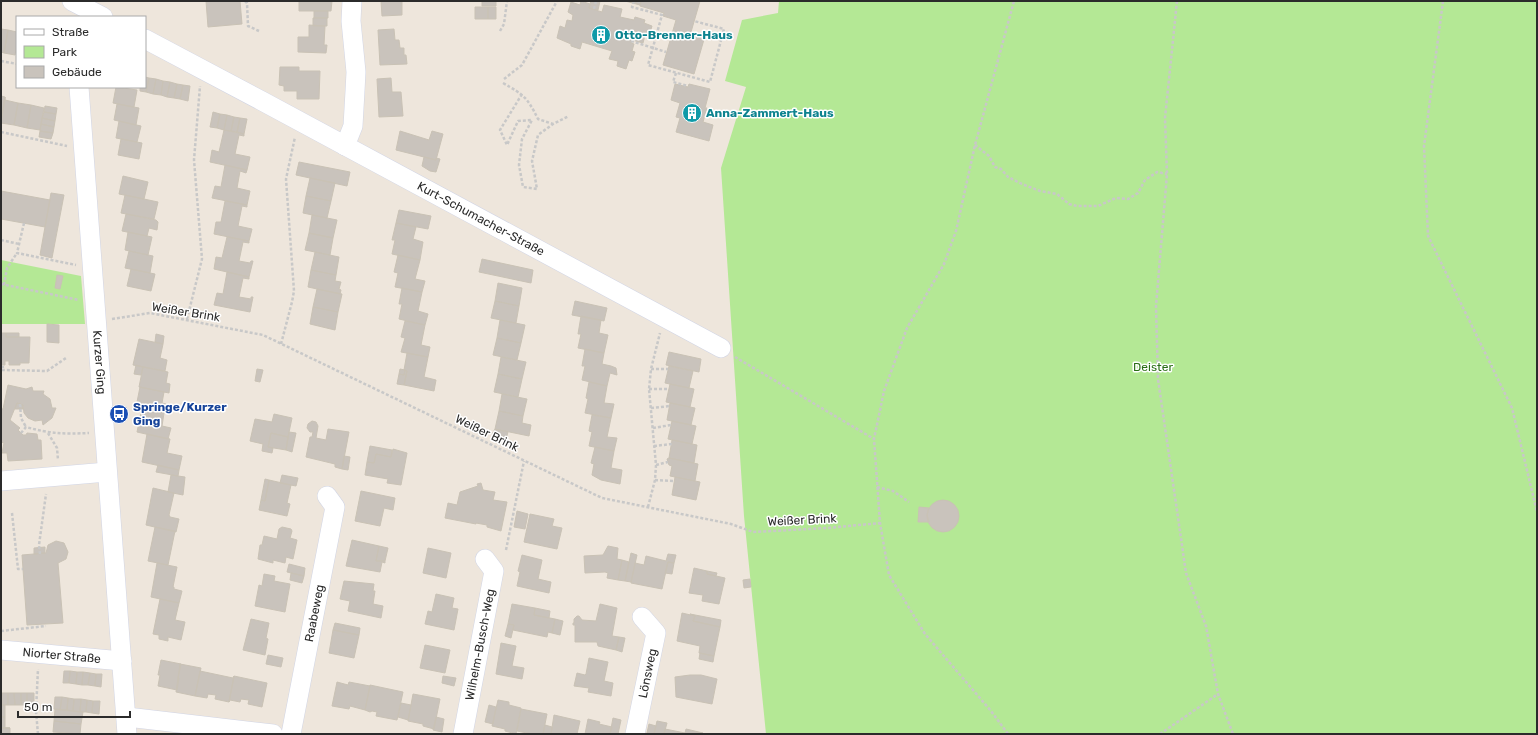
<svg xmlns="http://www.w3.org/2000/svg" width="1538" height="735" font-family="Rubik,sans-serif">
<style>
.green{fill:#b4e895}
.building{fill:#c9c3bc;stroke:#c9c2b5}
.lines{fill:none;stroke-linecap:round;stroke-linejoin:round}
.minor-casing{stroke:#d1d5e5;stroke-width:20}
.path{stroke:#c8c8c8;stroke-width:2.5;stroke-dasharray:3 2;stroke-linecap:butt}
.minor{stroke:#fff;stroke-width:19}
.labels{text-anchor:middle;stroke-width:3;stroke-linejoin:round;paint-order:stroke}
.culture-label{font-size:12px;font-weight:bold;fill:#0d838f;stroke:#fff;text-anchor:start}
.street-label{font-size:12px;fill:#2b2b2b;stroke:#fff}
.park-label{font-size:12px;fill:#2a6e15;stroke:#fff}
.transit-label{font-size:12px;font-weight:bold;fill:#164399;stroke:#fff;text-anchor:start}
</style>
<rect width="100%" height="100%" fill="#eee6dc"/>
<path class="green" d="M779,1H1537V734H766L744,516L721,168L746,87L725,81L742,20L778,13Z
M1,260L81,276L85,324H1Z"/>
<path class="building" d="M206,1H240L242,24L208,27Z
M299,1H332L331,11H299Z
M378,1H402V15L382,16L381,1Z
M482,1H496V6H482Z
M581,1L590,4L589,8L602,12L604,5L622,9L620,17L634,20L635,17L645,20L644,23L652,26L649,36L645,35L643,43L632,40L631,43L634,44L632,51L635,52L632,61L629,60L626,69L617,66L618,61L609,59L612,51L582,42L580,49L571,46V44L557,38L560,26L565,28L567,20L572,21L573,15L568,12L571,2L580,5Z
M591,1H600L598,10L589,8Z
M625,1H641L640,5Z
M641,1H700L691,32L705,36L694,74L663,65L676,20L663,16L664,13L640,6Z
M475,7H488V19H475Z
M488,7H496V19H488Z
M314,11H328V18H314Z
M313,18H327V26H313Z
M309,25L325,26L324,45H327L326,53L298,52V37H309Z
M1,29L8,30L4,53L1,52Z
M394,29L395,40H399L400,48H404V55H406L407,64L380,65L378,30Z
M8,30L17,32V43L15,55L4,53Z
M280,67H299V71H320L319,99H297V91H284V86L279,85Z
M145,77L149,78L146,92L140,91V87H145Z
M149,78L156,79L153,94L146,92Z
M391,78L392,92H401L403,116L379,117L377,79Z
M156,79L163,81L161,95L153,94Z
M163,81L170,82L167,97L161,95Z
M170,82L177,84L174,98L167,97Z
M177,84L183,85L180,99L174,98Z
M675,84L688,87L689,84L710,89L705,108H707L703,122L713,125L709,141L676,132L680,118L676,117L680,103L671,100Z
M183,85L190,86L188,101L180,99Z
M116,87L137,90L134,107L113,103Z
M1,96L5,97L1,120Z
M5,97V100L18,103L14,125L1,123Z
M18,103L31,105L27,128L14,125Z
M117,104L139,108L136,125L114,120Z
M31,105L44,108L40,130L27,128Z
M45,106L57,108L56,114L44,112Z
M44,112L56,114L55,121L42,118Z
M213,112L220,114L217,128L210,127Z
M220,114L227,115L224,130L217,128Z
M227,115L234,117L231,131L224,130Z
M234,117L240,118L237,132L231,131Z
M42,118L55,121L54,127L41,124Z
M240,118L247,119L244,134L237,132Z
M119,121L141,126L137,142L116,138Z
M41,124L54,127L53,133L40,131Z
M224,130L244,134V136L239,135L235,154L250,157L247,170L210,162L212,150L219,152Z
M40,131L53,133L51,139L39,137Z
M400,131L429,140L432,131L443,134L436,160L396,150Z
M121,139L142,143L139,159L118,155Z
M424,157L436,160V158L440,159L436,172L430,171L422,166Z
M299,162L350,172L347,186L296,175Z
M225,165L247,170L246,173L240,171L237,188L250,191L247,205L212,198L215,186L221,187Z
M123,176L148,182L144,199L119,194Z
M310,178L335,183L331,201L306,196Z
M1,191L50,200L45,227L1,219Z
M51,193L64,195L52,258L40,255Z
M125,195L158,202L154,219L121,213Z
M306,196L331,201L327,218L303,213Z
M225,201L247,205V207L242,206L238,226L252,229L249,241L214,234L216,222H221Z
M399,210L431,216L428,229L396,223Z
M126,214L156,220L158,222L157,230L149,228L147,236L122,231Z
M312,215L337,220L333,238L309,233Z
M396,223L416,227L413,239L423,242L420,260L392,254L395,240H392Z
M128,232L152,237L148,255L125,250Z
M309,233L333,238L330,255L305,250Z
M227,237L249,241V243L243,242L239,261L250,263L251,261H253L249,277L214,269L216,257L222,258Z
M129,251L153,256L150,273L125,268Z
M315,252L339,257L336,275L311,270Z
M398,255L420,260L415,279L425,281L422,292L395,287L398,273L394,272Z
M482,259L533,270L531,283L479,272Z
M131,269L155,274L151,291L127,286Z
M311,270L336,275L335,281L341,282L339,289L341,290L340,294L308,287Z
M227,272L249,277V279L243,278L239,297L251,299V297H253L250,312L214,305L217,293L223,294Z
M57,275L63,276L60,289L55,288Z
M498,283L522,288L519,306L495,301Z
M402,288L422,292L418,311L428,314L425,325L399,319L402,304H399Z
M317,289L342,294L338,312L313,307Z
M495,301L519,306L516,323L491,318Z
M575,301L607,308L604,321L572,315Z
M313,307L338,312L335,330L310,324Z
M581,316L601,320L599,333L608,335L604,353L578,348L581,334H578Z
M500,320L525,325L521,343L497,338Z
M405,321L425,325L421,345L430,347L428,357L401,352L405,338L401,337Z
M47,324L59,325V343L47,342Z
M1,333H6V337H30L29,363H20V365H9V361H5V365H1Z
M6,333H19V337H6Z
M156,334L164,336L163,344L155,342Z
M497,338L521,343L517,360L493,355Z
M139,339L163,344L160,358L167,360L165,371L133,365Z
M585,349L604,353L602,364L611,366L616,368L617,375L610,373L607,386L582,380L585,366H582Z
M669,352L701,359L699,372L666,365Z
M407,353L428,357L424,377L436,380L434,391L404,385L407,371L404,370Z
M501,357L526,362L522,379L498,374Z
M136,365L143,367L141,375L134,374Z
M669,366L693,371L689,388L665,383Z
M143,367L168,372L166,383L170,384L169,393L139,387Z
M257,369L263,370L260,382L255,381Z
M400,369L405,370L404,375L399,374Z
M405,370L407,371L404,385L397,384L399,374L404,375Z
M498,374L522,379L518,397L494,392Z
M589,382L607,386L604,403L614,404L611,418L585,413L588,399L586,398Z
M670,384L694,389L690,407L666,402Z
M8,385L26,389L32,387L33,391H44L43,394L50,399L52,408H56L52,418L43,425L42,420L35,421L28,418L24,413L23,405L17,403L10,420L20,428L18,430L23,435H26L27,433L37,434L38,440H41L42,459L8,461L7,453H2L4,443L1,442V409H3Z
M140,387L164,392L162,403L166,404L164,412L136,407Z
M502,394L527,399L523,416L499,411Z
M17,403L23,405V409H15Z
M670,403L695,408L691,425L667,420Z
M142,408L164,413L162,426L171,428L168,439L137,432Z
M499,411L523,416L522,423L531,425L529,436L495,429Z
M274,414L292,418L288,437L271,433L268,447L273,448L272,453L262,451L263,444L250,441L255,419L272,422Z
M592,415L611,418L607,437L617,438L614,451L589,446L592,432L589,431Z
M312,421L316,422L318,426L316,438L326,440L328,429L349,432L342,469L335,467V464L306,457L310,437H312L313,432H310L307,428L308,424Z
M672,421L696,426L692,444L668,439Z
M495,429L508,432L506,439L492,434Z
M289,432L296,433L292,452L286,450Z
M271,433L288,437L286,450L268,447Z
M147,434L170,439L167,453L182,456L179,470L142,462Z
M672,440L697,445L694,463L669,458Z
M370,446L392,450L391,457L376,454L374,463L367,462Z
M595,447L614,451L611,468L622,470L620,484L601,480L592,475L594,464L591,463Z
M393,449L407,453L401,485L387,483L388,479L365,475L367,462L374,463L376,454L391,457Z
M344,456L350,457L348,470L342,469Z
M669,458L698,464L695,481L670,476L672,466L669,465L667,459Z
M158,465L179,470L178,476L156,472Z
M171,475L185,477L183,495L168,492Z
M282,475L298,478L296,486L280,483Z
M675,477L700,482L696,500L672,495Z
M265,479L269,480L265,501L261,500Z
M269,480L291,485L287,503L290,504L287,516L259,510L261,500L265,501Z
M481,483L483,490L495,492L493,500L507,502L501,531L487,527V525L476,523V524L445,518L448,503L457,505L460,492L478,486L477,484Z
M153,488L174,493L169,515L170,517L179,519L176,532L146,525Z
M361,491L395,498L393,510L384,508L380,526L355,521Z
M927 516a16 16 0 1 1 32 0a16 16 0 1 1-32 0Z
M919,507L929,508L927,515L929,522H918Z
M517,511L528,514L525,529L514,527Z
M530,514L554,519L552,526L562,528L557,549L524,542Z
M155,527L175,531L168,565L148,561Z
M282,527L291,529L292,531L290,538L297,540L293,559L286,557L285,563L273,560V563L258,559L260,545H262L264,536L277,539L279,529Z
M352,540L379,546L376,561H385V563L382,562L380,572L346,566Z
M56,541L64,543L68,552L66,559L58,563L63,623L27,625L22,555L46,553L48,545Z
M379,546L388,548L385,561H376Z
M608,546L618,548L617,559L622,560L618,580L607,578L608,573L605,572L585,573L584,556L603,555Z
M45,547V553L34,554V548Z
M428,548L451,553L446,578L423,573Z
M631,553L637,555L631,582L625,581Z
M668,554L676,555L674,563L668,562L662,589L631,583L635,563L644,565L646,556L666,561Z
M522,555L542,560L538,579L551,582L549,593L517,586L520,572L518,571Z
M622,560L629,562L625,581L618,580Z
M668,562L674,563L672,574L665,573Z
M157,563L177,567L173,587H174V589L182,591L179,603L151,597Z
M289,564L305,568L304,576L287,572Z
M694,568L707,571V574L725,578L719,604L702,601L703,595L689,593Z
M707,571L717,573L716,576L707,574Z
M291,573L304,576L302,583L290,580Z
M264,574L275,576L274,581L290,584L285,612L255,606L259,585L262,586Z
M750,579L751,587L744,588L743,580Z
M344,581L374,584L373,591H375L373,604L383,606L381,618L348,611L350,601L340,599Z
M436,594L454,598L452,608L458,609L454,630L425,624L428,611L432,612Z
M160,599L179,603L175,620L185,622L181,640L168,637V641L159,639V635L153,634Z
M512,604L535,608L534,615L555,619L552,633L548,632L547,637L513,630L514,625L508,624Z
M600,604L617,608L612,636L619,637L616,650L598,646L597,642H575V625H573V623H574V619L577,616H579L582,620L596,621Z
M535,608L550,611L549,618L534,615Z
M682,613L695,616L693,621L720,627L714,656L699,653L700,646L677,641Z
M690,614L721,620L720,627L693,621L695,616Z
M251,619L269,623L266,638L268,639L265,655L243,650Z
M555,619L563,621L560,635L552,633Z
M335,623L360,628L359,635L333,630Z
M508,624L514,625L511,638L505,636Z
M333,630L359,635L354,658L329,653Z
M619,637L625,638L622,652L616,650Z
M501,643L516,646L512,666L524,668L522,679L496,674Z
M425,645L450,650L445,673L420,668Z
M700,653L714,656L713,662L699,659Z
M268,655L283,658L281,667L266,664Z
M589,658L608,662L604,681L613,683L611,696L588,692L589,688L574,686L577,673L585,675L586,674Z
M161,660L181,664L178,678H179L177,690L158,686L160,675H158Z
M180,664L201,668L195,696L176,692Z
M64,671H70L69,683H63Z
M70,671L77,672L76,684L69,683Z
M200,671L233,678L234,676L229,702L215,699L216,695L208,694L207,698L195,696Z
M77,672H83L82,685L76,684Z
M83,672L90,673L88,685H82Z
M90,673L96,674L95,686L88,685Z
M96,674H102L101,687L95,686Z
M690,675H701L717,679L712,704L676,697L675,677Z
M234,676L267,683L262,707L248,704L249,700L241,699L240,702L230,700L229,702Z
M443,676L456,678L454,686L442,683Z
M337,682L348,685L349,682L370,686L365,710L350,706L349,709L332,706Z
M370,685L403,692L397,720L376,716L377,712L372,711L370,712L365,710Z
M2,693H8V705H2Z
M8,693H14L15,705H8Z
M14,693H21V705H15Z
M21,693H27V705H21Z
M27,693H34V705H27Z
M413,694L440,699L434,729L423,726V724L408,721Z
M55,697H62L60,710L54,709Z
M62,697L68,698L67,710H60Z
M68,698L74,699L73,711L67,710Z
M74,699H81L80,712L73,711Z
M81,699L87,700L86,712H80Z
M87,700L93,701L92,713L86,712Z
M498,700L509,702V705L521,708L516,734L505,731V729L492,726Z
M93,701H100L99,714L92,713Z
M401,703L411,705L408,720L398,717Z
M5,705V717H1V706Z
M489,705L496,707L493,724L485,722Z
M55,709L83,712L81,724L54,721Z
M521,709L547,714L543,734H532L517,731Z
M554,715L580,721L577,734H551Z
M1,717H5V728H10H1Z
M436,717L444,719L442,732L433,730Z
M613,718L621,720L618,734H610Z
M588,719L600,722L599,724L612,727L610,734H585Z
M54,721L81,724L80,734L53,732Z
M657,721L667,723L664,734H654Z
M649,724L656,726L654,734L647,733Z
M545,725L552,727L551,734H543Z
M1,728H10V734H1Z
M665,729L685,733L686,729L703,733L664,734Z"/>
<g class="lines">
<g class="minor-casing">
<g id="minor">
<path d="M72,1L103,17"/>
<path id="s1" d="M145,39L262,101L721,348"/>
<path id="s2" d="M79,87L127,734"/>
<path d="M345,146L353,126L355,91L356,72L351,21L352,1"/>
<path d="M1,481L107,472"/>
<path id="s3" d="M1,650L122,661"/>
<path d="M127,717L273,734"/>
<path id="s4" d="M291,734L335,507L327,496"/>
<path id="s5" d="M463,734L494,571L485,559"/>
<path id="s6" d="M635,734L656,633L642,617"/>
</g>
</g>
<path class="path" d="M245,1L247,3L248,26L259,31
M634,1L632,7L662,15L648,65L710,82L724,29L694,21
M637,1L641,2
M1177,1L1165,118L1167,174L1156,306L1158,379L1186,573L1206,626L1218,694L1233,734
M1443,1L1424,146L1428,236L1512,408L1537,512
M594,9L596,1
M500,31L504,24L507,1
M631,41L666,52
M1,61L17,64
M676,73L673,82L688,86
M504,79L522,65L557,1
M503,83C524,95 527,97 538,119L553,124
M522,94L500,130L507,145L518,121L532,120L522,139L519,165L523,187L537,189L532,161L538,135L553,124L569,116
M1,132L67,146
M975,145L989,156L995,167L1001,169L1008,177L1022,184L1040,191L1057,194L1069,204L1077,206H1098L1116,198L1128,199L1138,193L1145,180L1157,172L1167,174
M24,223L17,253L76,265
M1,240L19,244
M1,284L79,300
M4,285L7,268L17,253
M112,319L150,313L263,335L602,498L731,524L753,532L828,528L880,523
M187,319L202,259L194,160L200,86
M281,344L292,302L294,291L286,179L295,137
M735,357L874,439
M1,367H3L2,370L47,371L66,358
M651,369H668
M649,389H668
M20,404L21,418L26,427
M651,408L670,406
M653,428L671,425
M21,433L26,427C51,434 63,434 89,433
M48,433L57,448L58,460
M654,446L672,444
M656,465L668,462
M655,480L674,481
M877,487L893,491L909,502
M648,507L655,480L656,465L649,389L651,369L660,333
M12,513L18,569H23
M506,550L524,461
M40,554L39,545L46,494
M1,631L46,626
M38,734L36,711L38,669
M1008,734L991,711L925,634L889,575L880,523L874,439L884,391L907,328L944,264L956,231L975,145L1014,1
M1160,734L1218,694"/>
<use href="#minor" class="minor"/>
</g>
<defs>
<g id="building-disc" transform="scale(1)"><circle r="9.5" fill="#0f9aa8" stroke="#fff"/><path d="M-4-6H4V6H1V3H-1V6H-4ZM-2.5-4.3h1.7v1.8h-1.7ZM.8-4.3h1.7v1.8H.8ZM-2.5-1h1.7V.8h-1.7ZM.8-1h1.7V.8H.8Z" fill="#fff"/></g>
<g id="bus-disc" transform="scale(1)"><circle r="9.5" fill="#1a4fb4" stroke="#fff"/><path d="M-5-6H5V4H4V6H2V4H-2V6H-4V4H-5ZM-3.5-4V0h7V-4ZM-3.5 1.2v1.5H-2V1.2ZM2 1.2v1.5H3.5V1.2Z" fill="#fff"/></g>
</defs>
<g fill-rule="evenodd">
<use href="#building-disc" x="601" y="35"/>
<use href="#building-disc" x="692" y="113"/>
<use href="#bus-disc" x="119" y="414"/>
</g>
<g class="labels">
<g class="culture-label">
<text x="615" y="39">Otto-Brenner-Haus</text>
<text x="706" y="117">Anna-Zammert-Haus</text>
</g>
<g class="street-label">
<text dy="4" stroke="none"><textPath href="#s1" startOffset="381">Kurt-Schumacher-Straße</textPath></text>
<text transform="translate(186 312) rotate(9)" y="4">Weißer Brink</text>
<text dy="4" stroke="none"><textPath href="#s2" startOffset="276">Kurzer Ging</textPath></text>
<text transform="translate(487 433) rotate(26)" y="4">Weißer Brink</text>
<text transform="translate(802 520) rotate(-3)" y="4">Weißer Brink</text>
<text dy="4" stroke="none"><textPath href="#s4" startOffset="123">Raabeweg</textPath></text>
<text dy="4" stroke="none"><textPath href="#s5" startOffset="91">Wilhelm-Busch-Weg</textPath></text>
<text dy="4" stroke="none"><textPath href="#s3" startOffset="61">Niorter Straße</textPath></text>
<text dy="4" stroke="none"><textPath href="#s6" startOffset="62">Lönsweg</textPath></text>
</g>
<g class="park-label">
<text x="1153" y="371">Deister</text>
</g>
<g class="transit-label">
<text x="133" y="411">Springe/Kurzer<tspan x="133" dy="14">Ging</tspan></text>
</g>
</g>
<rect width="1538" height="735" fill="none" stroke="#2b2b2b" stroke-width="4"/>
<rect x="16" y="16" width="130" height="72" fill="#ffffff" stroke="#aaaaaa"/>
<rect x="24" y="29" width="20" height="6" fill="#ffffff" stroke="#aaaaaa"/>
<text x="52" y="36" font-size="12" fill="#2b2b2b">Straße</text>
<rect x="24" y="46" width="20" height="12" fill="#b4e895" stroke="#aaaaaa"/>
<text x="52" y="56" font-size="12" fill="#2b2b2b">Park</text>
<rect x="24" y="66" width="20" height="12" fill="#c9c3bc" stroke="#aaaaaa"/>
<text x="52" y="76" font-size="12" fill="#2b2b2b">Gebäude</text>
<path d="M18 711v6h112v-6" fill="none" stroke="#2b2b2b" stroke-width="2"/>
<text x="24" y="711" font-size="12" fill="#2b2b2b" stroke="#ffffff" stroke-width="3" paint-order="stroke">50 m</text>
</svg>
